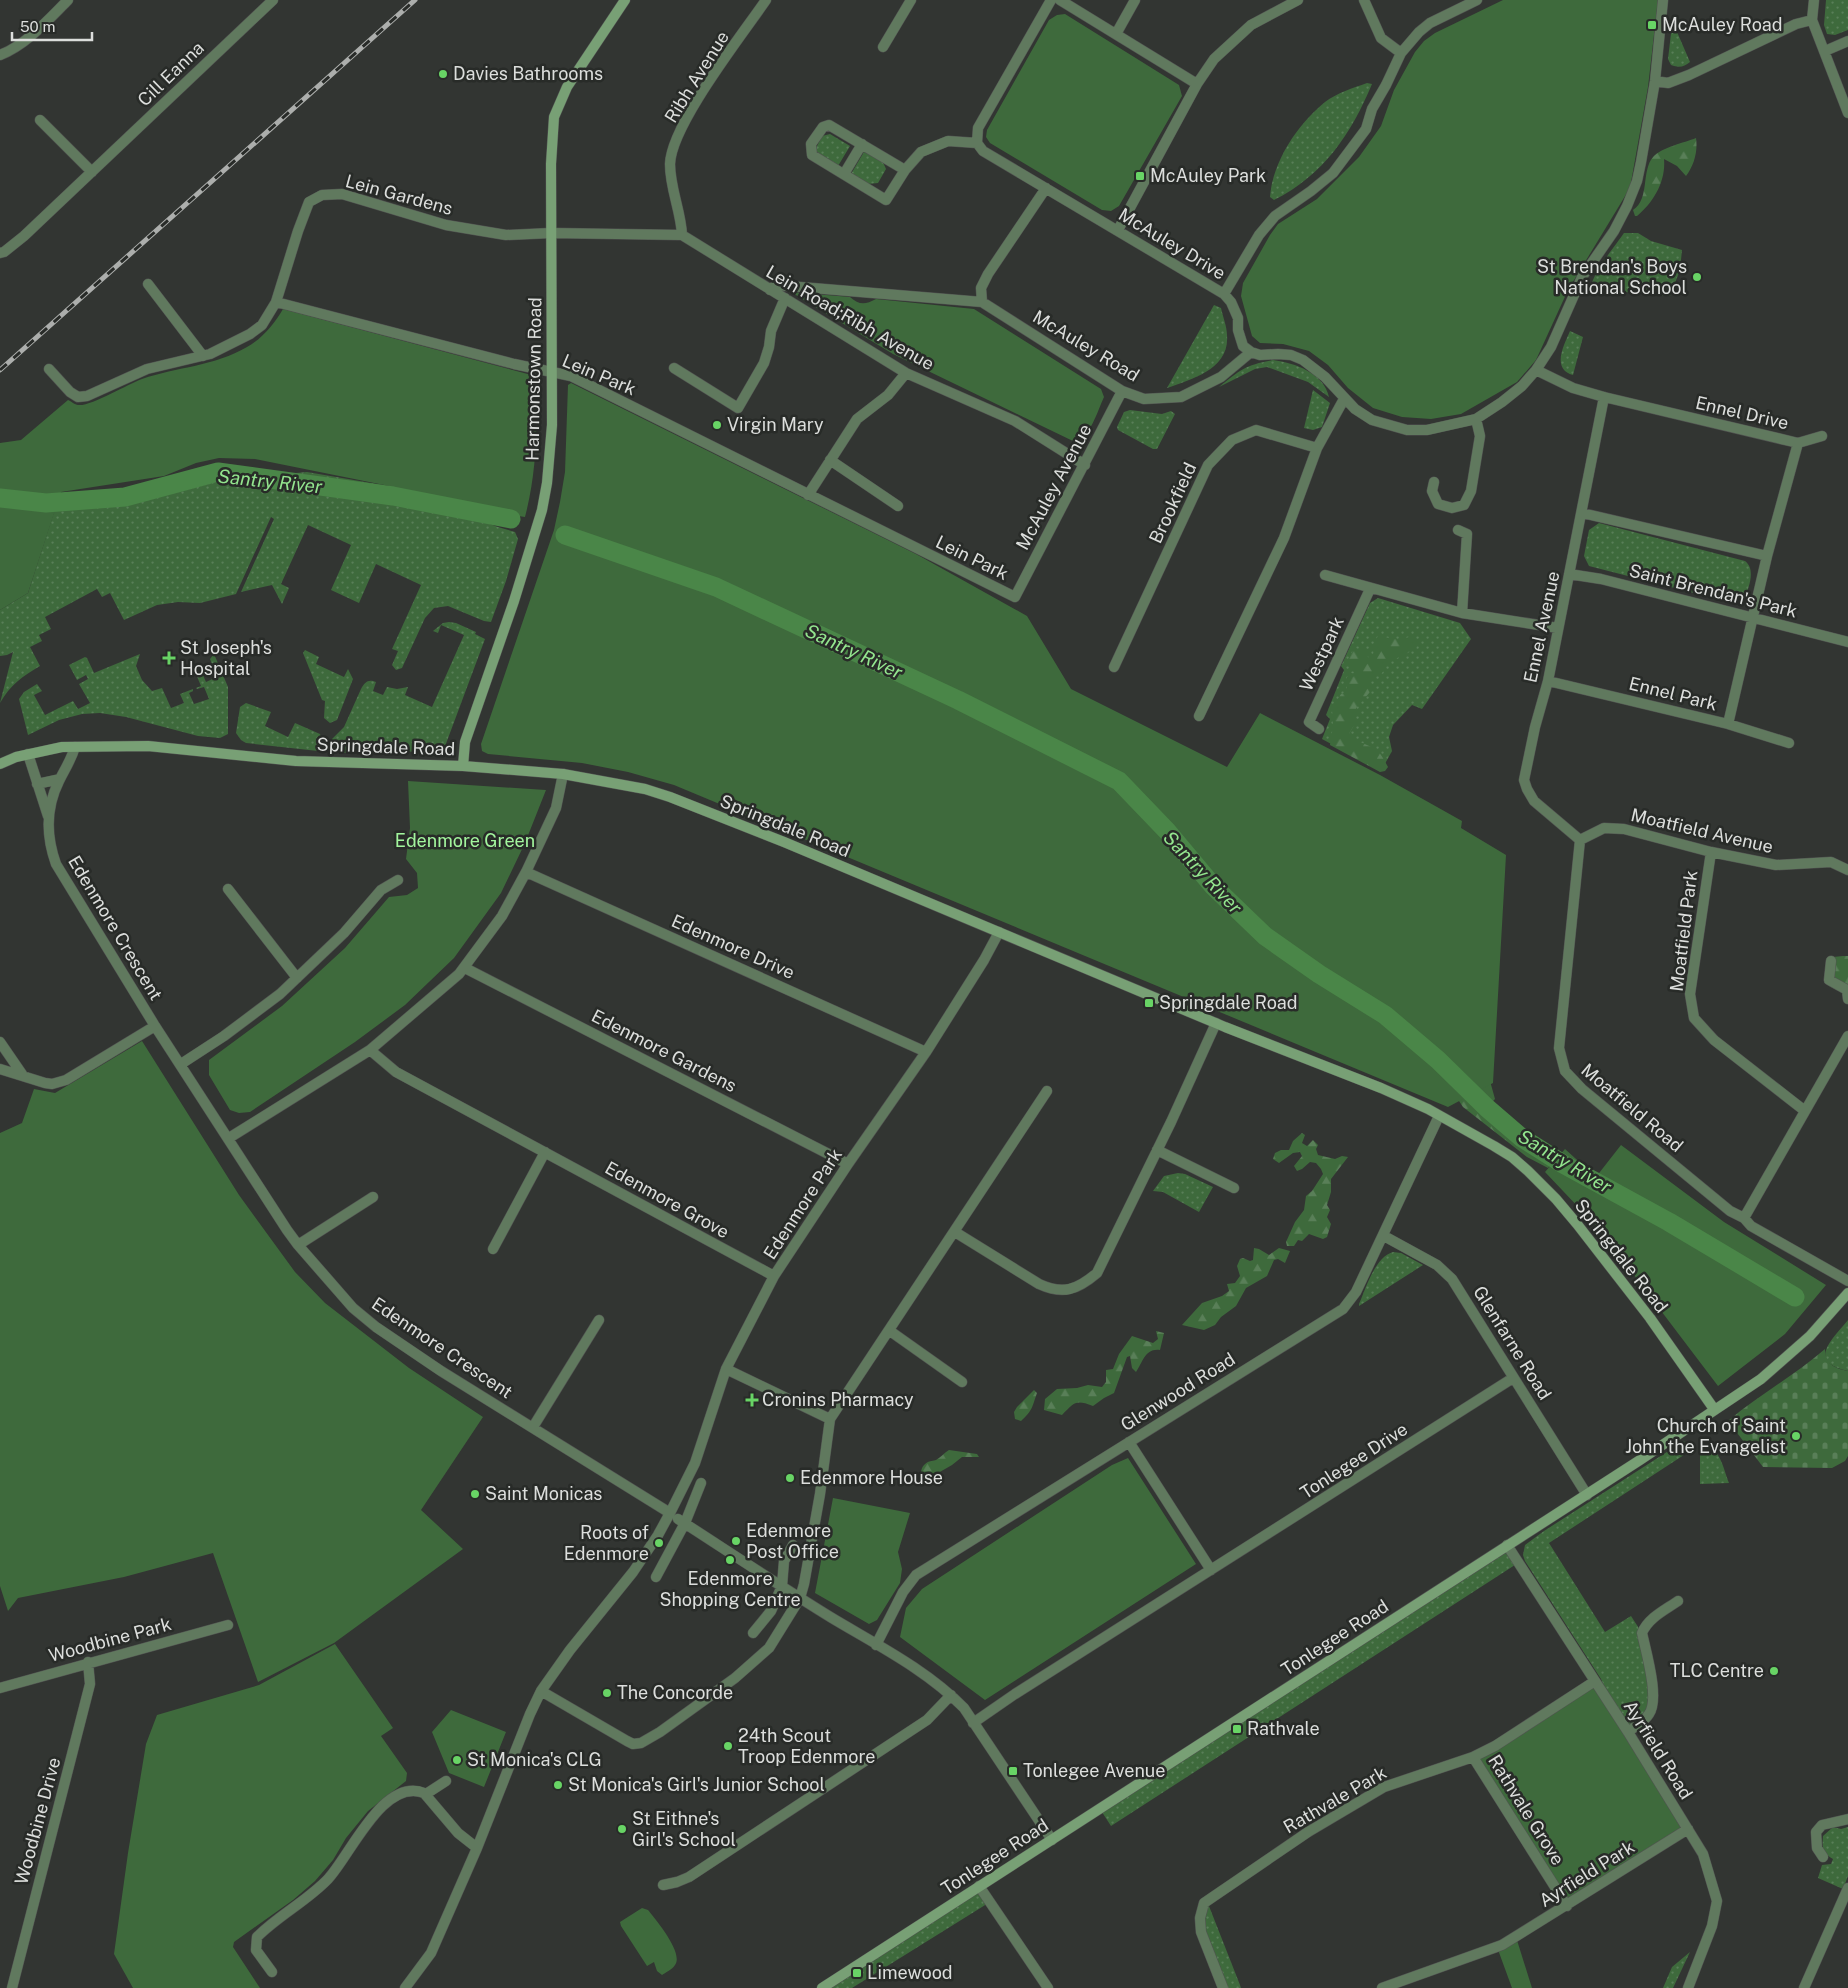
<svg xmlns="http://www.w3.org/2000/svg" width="1848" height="1988" font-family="'Public Sans',sans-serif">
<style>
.grass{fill:url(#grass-dots)}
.forest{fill:url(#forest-firs)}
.cemetery{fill:url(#cemetery-stones)}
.green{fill:#3e6a3c}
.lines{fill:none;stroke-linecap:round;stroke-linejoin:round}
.river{stroke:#4a8648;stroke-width:19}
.street-casing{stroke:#515351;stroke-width:11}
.secondary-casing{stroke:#515351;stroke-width:11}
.street{stroke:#60795e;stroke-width:10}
.secondary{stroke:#78a075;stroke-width:10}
.rail-casing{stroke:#acaeac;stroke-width:5}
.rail{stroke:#282b28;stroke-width:3;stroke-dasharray:9;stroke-linecap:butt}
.poi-dot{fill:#68d465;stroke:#282b28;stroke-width:2}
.labels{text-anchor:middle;stroke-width:5;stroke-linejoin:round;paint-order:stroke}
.poi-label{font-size:18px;fill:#dcdedc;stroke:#282b28;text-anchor:start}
.street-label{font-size:18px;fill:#dcdedc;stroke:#282b28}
.park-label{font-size:18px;fill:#a2f59d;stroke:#282b28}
.water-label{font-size:19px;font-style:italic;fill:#93e58e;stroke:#282b28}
</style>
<defs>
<pattern id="grass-dots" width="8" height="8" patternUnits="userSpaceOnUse" patternTransform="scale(1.25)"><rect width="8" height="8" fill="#3e6a3c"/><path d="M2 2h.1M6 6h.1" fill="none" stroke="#597f58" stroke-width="1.8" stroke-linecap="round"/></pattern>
<pattern id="forest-firs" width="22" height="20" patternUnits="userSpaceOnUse" patternTransform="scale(1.25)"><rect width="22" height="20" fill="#3e6a3c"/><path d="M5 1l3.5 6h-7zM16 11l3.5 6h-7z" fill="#597f58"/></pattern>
<pattern id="cemetery-stones" width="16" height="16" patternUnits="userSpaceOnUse" patternTransform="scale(1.25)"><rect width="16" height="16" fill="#3e6a3c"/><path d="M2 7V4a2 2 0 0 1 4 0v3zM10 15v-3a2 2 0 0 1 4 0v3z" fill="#597f58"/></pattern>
</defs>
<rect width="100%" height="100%" fill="#323532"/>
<path class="grass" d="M1826,0H1848V30L1835,35L1827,34L1824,25Z
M1672,25H1674L1690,62C1684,67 1679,68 1671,65L1668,59Z
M1367,83L1372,84C1351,134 1324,175 1274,200L1270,197C1273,161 1297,125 1325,102C1337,93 1353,88 1367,83Z
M830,134L850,146L838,166L817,153L816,148L822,136Z
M865,150L882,160L886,169L878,183L868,184L851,174Z
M1624,233H1638L1651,241L1682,250L1680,270L1670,296L1591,289C1590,276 1616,245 1624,233Z
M1214,305L1221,308C1223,317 1227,327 1227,335C1230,369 1192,379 1167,388Z
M1570,331L1583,337L1573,375C1551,369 1564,345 1570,331Z
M1273,360C1295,363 1324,373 1329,397L1308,382L1267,367L1255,369L1219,387C1240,370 1245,365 1273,360Z
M1313,390L1330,403L1322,427L1313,430L1304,428Z
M1130,410L1162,414L1171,411L1175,414L1157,449H1153L1118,430L1117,427L1124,412Z
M307,472L383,485L498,527L515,532L518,539L506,581L491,622L484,621L448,606L434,608L425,618L402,668L396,670L392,665L398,651L392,649L421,585L376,564L359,603L331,590L351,545L308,525L281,584L289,588L282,604L272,585L241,592L274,519L271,517L236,594L200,603L178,602L157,605L124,620L110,593L102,597L97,589L45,617L51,629L39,635L42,641L30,647L40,666C23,676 10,685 0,703L13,652L7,655L0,656V610L28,593L55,509L88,505L124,506L228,479Z
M1599,523L1745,561C1756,569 1749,588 1744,599L1737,604L1589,566L1584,556L1589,530Z
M1378,598L1460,623L1471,639L1422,709L1412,705L1393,725L1389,737L1392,751L1381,771L1322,739L1330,719L1326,715L1344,670L1341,666L1370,603Z
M449,622L456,623L476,632L475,634L485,639L444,749L441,751L342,753L329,748L332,739L344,727L361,689C365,682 368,679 376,682L373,691L383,695L387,687L397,689L408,687L405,695L432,707L464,635L441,625L438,633L433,631L443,623Z
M305,650L319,657L316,664L344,677L348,669L353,679L337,720L330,723L324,718L325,701L322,700L303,653Z
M140,654L136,666L142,680L152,691L162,688L171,708L184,703L180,694L193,689V691L189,693L194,704L209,699L204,687L197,689L196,688L201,686L193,667L198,664L206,682L217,677L210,659L214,654L228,687V734L220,738L198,736L126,717L100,713L82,714L59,720L28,735L19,699L24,692L37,684L42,691L34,695L45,715L73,701L78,709L90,703L79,684L88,679L86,675L77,680L69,665L85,657L87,658L94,673Z
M246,703L271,712L265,726L288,737L295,723L320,734L322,740L318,751L246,743L241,740L236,733L240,707Z
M1178,1173L1185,1174L1213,1187L1199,1212L1163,1192L1153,1191L1164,1176Z
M1393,1252L1401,1253L1423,1265L1359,1306V1304C1366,1288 1375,1257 1393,1252Z
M1848,1320V1371C1806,1362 1832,1340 1848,1320Z
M1684,1441L1690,1451L1549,1543L1605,1632L1631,1616L1642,1633L1653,1705L1628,1732L1612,1707L1601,1679L1525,1561L1523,1555L1525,1545L1544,1531Z
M1700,1444C1720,1445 1723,1468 1729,1483L1700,1484Z
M1507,1546L1518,1563L1111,1826L1100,1809Z
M1833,1827L1841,1829L1848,1827V1876L1843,1889L1818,1878L1822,1865L1831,1864L1833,1859C1822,1853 1822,1848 1823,1836Z
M980,1887L990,1902L852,1988H822Z
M1207,1901L1240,1985L1241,1988H1224L1201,1932Z
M1690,1952L1673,1988H1663L1672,1967Z"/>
<path class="forest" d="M1696,138C1698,151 1694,166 1686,176L1677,166L1664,159C1666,181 1654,202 1637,216H1635L1633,210C1650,199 1641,171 1653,157C1662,147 1684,143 1696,138Z
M1378,636L1400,640L1412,636L1418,640L1416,649L1389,662L1382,673L1371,678L1370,692L1356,708V722L1349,734C1358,743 1362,742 1373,748C1380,751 1384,760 1388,767L1385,771L1380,772L1330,745L1333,726L1332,709L1341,694L1347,691V677L1351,673L1356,674L1349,659L1354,648L1364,650L1368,657L1373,659L1374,643Z
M1843,956H1848V996L1829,986L1833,957Z
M1490,1081L1495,1099L1492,1102L1537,1140L1559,1156L1548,1168L1527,1157L1463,1107L1455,1095Z
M1302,1133L1305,1135L1302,1143L1307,1146L1313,1140L1318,1145L1316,1149L1318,1155L1335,1159L1342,1156L1348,1157L1331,1179V1192L1327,1205L1330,1210L1327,1217L1331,1224L1327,1237L1323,1239L1309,1234L1302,1241L1298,1240L1294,1246H1287L1286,1242L1295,1222L1304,1210L1306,1196L1312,1191L1323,1174L1321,1169L1316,1163L1310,1162L1302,1169L1297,1171L1294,1166L1302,1156L1300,1152L1293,1153L1279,1163L1273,1159L1275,1153L1281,1150H1289L1293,1141Z
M1254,1248L1259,1249L1269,1255L1279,1248L1290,1251L1285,1263L1278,1259L1274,1260L1267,1276L1246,1288L1236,1306L1221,1317L1215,1325L1204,1330L1182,1325L1202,1303L1222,1296L1229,1291L1227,1284L1235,1283L1240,1276L1237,1266L1240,1259L1243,1258L1250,1261L1253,1260Z
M1156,1331L1164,1333L1160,1350C1145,1348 1143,1362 1136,1372L1132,1368L1130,1356L1127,1357L1114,1393L1104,1398L1093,1406C1075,1399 1074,1403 1062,1415L1044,1410L1045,1399L1057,1389L1077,1388L1088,1385L1102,1387L1106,1382V1370L1113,1369L1119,1354L1132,1336L1153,1343L1158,1339Z
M1034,1390L1037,1393C1032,1407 1033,1410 1021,1421L1015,1419L1014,1412L1017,1407Z
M949,1450L977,1454L979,1457H962L952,1465L938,1473L930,1482L923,1481C920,1474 920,1466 928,1462C929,1461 934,1461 936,1460C940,1458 944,1453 949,1450Z"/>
<path class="cemetery" d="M1825,1349C1825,1364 1834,1368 1848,1371V1456L1845,1461L1832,1468L1763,1467L1728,1421C1759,1395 1795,1375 1825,1349Z"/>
<path class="green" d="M1503,0H1658L1648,87L1630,188L1568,290L1536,360L1517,382L1461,414L1431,419L1402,417L1373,408L1348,388L1328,365L1309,351L1283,344L1260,343L1252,336L1241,296L1243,283L1270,235L1278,224L1317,199L1359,157L1381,126L1394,90L1415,52L1424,41L1435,33Z
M1065,14L1179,85L1182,96L1119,206L1111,211L1102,210L990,143L986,137L987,130L1049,20L1057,15Z
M791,292L850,297C859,305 865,305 876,299L974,309L1101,389L1104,397C1097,412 1091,436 1075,442L893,354Z
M283,309L535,376C538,423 537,471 525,517L422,502L389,486L255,459L219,458L196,463L164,476L61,492L28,593L0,610V443L21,440L68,400C71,401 75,405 78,405C90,407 128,384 142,379C177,367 215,366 247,347C262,339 275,323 283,309Z
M571,383L916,554L1027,616L1071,689L1227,767L1260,713L1380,775L1462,821L1461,828L1506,855L1493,1083L1448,1107L674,785L628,772L582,763L488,754L482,751L481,744L554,530L560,502L565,472L568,385Z
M408,781L546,790L525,843L501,893L454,958L405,1005L355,1042L250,1112L239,1113L230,1110L209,1075V1060L282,1006L345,948L389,897L407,895L418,888L417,873L406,859L410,828Z
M142,1041L239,1195L295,1272L325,1303L409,1368L483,1417L421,1510L463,1549L334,1643L258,1682L213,1553L124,1577L18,1598L8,1611L0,1586V1133L22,1123L34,1089L55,1093Z
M1621,1145L1724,1222L1826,1285L1785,1334L1718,1386L1599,1229L1545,1172L1565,1149L1596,1177Z
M1128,1458L1196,1564L985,1700L900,1637L906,1608L922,1589L1112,1465Z
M833,1498L910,1513L898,1552L902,1569L900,1583L877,1620L869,1624L815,1593Z
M335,1644L393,1728L381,1736L407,1773L406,1781L368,1811L346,1838L333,1860L315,1881L293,1900L234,1942L233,1947L260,1988H133L114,1954L128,1853L146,1744L157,1715L259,1685Z
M1594,1684L1688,1829L1568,1905L1473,1757Z
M451,1710L506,1732L484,1787L449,1773L432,1732Z
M642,1908L648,1910C656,1920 684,1953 675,1965C672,1970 666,1972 662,1975L657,1971L654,1962L647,1966L621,1926L620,1922Z
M1516,1937L1532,1988H1512L1497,1947Z"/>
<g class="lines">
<path class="river" d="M0,498L46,503L125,497L218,472L393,496L511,519
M565,535L716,587L958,700L1119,781L1167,831L1213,886L1265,936L1319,974L1385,1015L1438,1060L1487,1108L1522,1138L1563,1164L1669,1222L1795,1297"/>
<g class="street-casing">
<path id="street" d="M1051,0L978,128L977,143L983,151L1224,294L1231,302L1238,318V330L1243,346L1251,352L1260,355L1278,354L1291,355L1303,360L1325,377L1355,409L1372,420L1407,430H1427L1476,419L1502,402L1522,386L1536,370L1551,347L1582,277L1614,231L1627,206L1637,181L1641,162L1655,81L1663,0
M1060,0L1197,84
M1364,0L1381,38L1401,53
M1812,20L1848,113
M1116,34L1135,0
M883,47L911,0
M1825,51L1848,41
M0,55C26,45 48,20 68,0
M1655,81L1668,83L1689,75L1796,24L1812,20L1814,0
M40,120L92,172
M905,170L886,200L812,155L811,144L823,127L829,125L905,170L921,152L948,141L977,143
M844,174L862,144
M1118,230L1197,84L1214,59L1251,25L1298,0
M682,235L906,373L1015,421L1085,465
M682,235C681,211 670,189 670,164C671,125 742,35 766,0
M0,253L4,252L24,236L273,0
M148,284L203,356
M770,290L776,285L982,302L1122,391L1144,399L1181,397L1221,377L1251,352
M1224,294L1259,235L1275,216L1311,191L1333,173L1366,129L1372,109L1386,85L1401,53L1419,32L1430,23L1477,0
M276,302L514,364L571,376L1015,597L1122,391
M982,302L981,288L988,274L1046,188
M674,368L738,408L764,363L769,347L771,331L785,298
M49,369L70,392L78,397L87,396L147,369L210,354L250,334L262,325L276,302L298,231L309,202L322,195L342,194L446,225L506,235L551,233L682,235
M1536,370L1573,388L1604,397L1798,443L1767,556L1728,724
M1798,443L1822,436
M830,460L898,506
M1434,482L1432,491L1438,504L1452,508L1464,505L1471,491L1480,436L1476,419
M808,495L857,419L888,395L906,373
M1582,513L1767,556
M1458,530L1467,534L1462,613
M1569,574L1601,579L1848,642
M1325,575L1462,613L1558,628
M1114,667L1208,465L1232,440L1256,430L1317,448
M1548,681L1728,724L1789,743
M1199,716L1284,538L1317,448L1344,399
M1319,729L1309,722L1370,589
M75,747C71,760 65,769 59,781C45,809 46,836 56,864L155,1026L287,1230L298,1245L353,1308L376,1327L441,1371L670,1513
M28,754L48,816
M37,784L60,779
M1580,840L1559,1048L1565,1071L1582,1089L1730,1211L1744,1218L1751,1226L1848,1281
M1580,840L1534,801L1527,789L1524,780L1535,727L1548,681L1604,397
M1580,840L1604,828L1624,829L1711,852L1776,865L1831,862L1848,870
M1711,852L1690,994L1694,1018L1714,1040L1805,1111
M526,872L926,1052
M228,889L297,978
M1831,961L1829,980L1847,990L1848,999
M465,968L848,1164
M0,1042L22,1074
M370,1050L396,1072L774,1276
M181,1064L224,1036L280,994L344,933L381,890L398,880
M0,1069L45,1083L52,1084L66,1080L155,1026
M229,1138L370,1050L459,974L502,916L526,872L556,808L563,774
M1157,1150L1234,1188
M1744,1218L1848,1036
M955,1232L1039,1284C1063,1295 1077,1290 1097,1273L1171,1122L1216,1023
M1384,1236L1437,1265L1452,1279L1587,1495
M298,1245L373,1197
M493,1249L545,1152
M890,1331L962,1382
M726,1369L830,1419
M533,1427L599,1320
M1129,1442L1211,1570
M678,1519C729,1552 780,1586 832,1618C877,1645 927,1670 964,1708L1052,1840
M1507,1545L1628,1732L1703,1854L1717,1901L1712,1926L1688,1988
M656,1577L685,1523L701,1483
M753,1633L771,1611L782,1586L784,1561L793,1545
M876,1645L903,1592L916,1575L1343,1309L1356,1292L1439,1116
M0,1688L228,1625
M541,1691L627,1741L633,1744L641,1743L660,1732L735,1678L769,1648L800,1598L804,1584L820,1494L830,1419L1047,1091
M973,1723L1015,1694L1513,1378
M1628,1732C1634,1727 1645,1721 1649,1714C1660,1699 1646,1652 1642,1633C1648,1618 1665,1610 1678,1601
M1473,1757L1567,1906
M426,1794L446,1781
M477,1848L530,1714L541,1691L570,1650L633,1572L658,1535L670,1513L695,1463L726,1369L774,1276L848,1164L926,1052L984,960L999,932
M1823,1857L1817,1848L1816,1832L1822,1825L1848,1819
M663,1885L677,1882L689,1877L927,1720L951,1695
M979,1886L1048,1988
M272,1972L256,1950L257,1937C279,1915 307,1901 328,1879C350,1856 383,1777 424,1793L458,1833L477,1848L431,1953L405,1988
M12,1988L90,1684L88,1662
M1223,1988L1201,1932L1200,1918L1204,1903L1308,1832L1384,1787L1473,1757L1495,1746L1595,1681
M1382,1988L1502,1945L1688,1829
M1804,1988L1848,1888"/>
</g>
<g class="secondary-casing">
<path id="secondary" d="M0,764L16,757L62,747L148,746L296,761L463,766L563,774L645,789L670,797L784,842L1225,1027L1381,1088L1428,1109L1494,1146L1512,1157L1528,1171L1556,1199L1577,1224L1650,1318L1714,1409
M463,766L465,742L514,601L542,510L547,483L552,425L551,164L554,117L567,87L625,0
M822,1988L1640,1460L1761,1379L1810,1336L1848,1293"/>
</g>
<use href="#street" class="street"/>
<use href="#secondary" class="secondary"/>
<g class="rail-casing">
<path id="rail" d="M0,370L415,0"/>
</g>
<use href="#rail" class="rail"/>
</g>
<g class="poi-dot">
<rect x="1647" y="20" width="10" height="10" rx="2.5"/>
<circle cx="443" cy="74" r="5"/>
<rect x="1135" y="171" width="10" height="10" rx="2.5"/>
<circle cx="1697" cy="277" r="5"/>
<circle cx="717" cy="425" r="5"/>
<path d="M166.5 650.5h5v5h5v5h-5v5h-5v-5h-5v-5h5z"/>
<rect x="1144" y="998" width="10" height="10" rx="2.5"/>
<path d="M749.5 1392.5h5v5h5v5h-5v5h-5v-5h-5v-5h5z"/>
<circle cx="1796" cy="1436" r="5"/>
<circle cx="790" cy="1478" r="5"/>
<circle cx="475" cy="1494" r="5"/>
<circle cx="736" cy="1541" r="5"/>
<circle cx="659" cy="1543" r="5"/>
<circle cx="730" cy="1560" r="5"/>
<circle cx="1774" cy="1671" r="5"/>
<circle cx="607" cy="1693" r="5"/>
<rect x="1232" y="1724" width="10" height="10" rx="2.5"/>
<circle cx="728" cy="1746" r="5"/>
<circle cx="457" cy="1760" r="5"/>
<rect x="1008" y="1766" width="10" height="10" rx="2.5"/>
<circle cx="558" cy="1785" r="5"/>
<circle cx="622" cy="1829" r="5"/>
<rect x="852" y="1968" width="10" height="10" rx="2.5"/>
</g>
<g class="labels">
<g class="poi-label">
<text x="1662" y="31">McAuley Road</text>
<text x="453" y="80">Davies Bathrooms</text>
<text x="1150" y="182">McAuley Park</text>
<text x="1687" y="273" text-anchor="end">St Brendan's Boys<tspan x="1687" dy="21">National School</tspan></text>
<text x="727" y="431">Virgin Mary</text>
<text x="180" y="654">St Joseph's<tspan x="180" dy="21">Hospital</tspan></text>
<text x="1159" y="1009">Springdale Road</text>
<text x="762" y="1406">Cronins Pharmacy</text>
<text x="1786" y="1432" text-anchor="end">Church of Saint<tspan x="1786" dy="21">John the Evangelist</tspan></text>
<text x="800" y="1484">Edenmore House</text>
<text x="485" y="1500">Saint Monicas</text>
<text x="746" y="1537">Edenmore<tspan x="746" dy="21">Post Office</tspan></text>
<text x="649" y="1539" text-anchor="end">Roots of<tspan x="649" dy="21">Edenmore</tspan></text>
<text x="730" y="1585" text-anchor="middle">Edenmore<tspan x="730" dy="21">Shopping Centre</tspan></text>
<text x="1764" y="1677" text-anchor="end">TLC Centre</text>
<text x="617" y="1699">The Concorde</text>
<text x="1247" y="1735">Rathvale</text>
<text x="738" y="1742">24th Scout<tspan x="738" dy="21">Troop Edenmore</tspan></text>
<text x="467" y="1766">St Monica's CLG</text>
<text x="1023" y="1777">Tonlegee Avenue</text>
<text x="568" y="1791">St Monica's Girl's Junior School</text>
<text x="632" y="1825">St Eithne's<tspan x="632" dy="21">Girl's School</tspan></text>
<text x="867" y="1979">Limewood</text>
</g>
<g class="street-label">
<text transform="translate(171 74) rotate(-44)" y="6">Cill Eanna</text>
<text transform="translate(697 77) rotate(-58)" y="6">Ribh Avenue</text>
<text transform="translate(399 195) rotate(15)" y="6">Lein Gardens</text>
<text transform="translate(1172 244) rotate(31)" y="6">McAuley Drive</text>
<text transform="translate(850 318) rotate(30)" y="6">Lein Road;Ribh Avenue</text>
<text transform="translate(1086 346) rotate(31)" y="6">McAuley Road</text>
<text transform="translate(599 375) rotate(23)" y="6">Lein Park</text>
<text transform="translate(534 379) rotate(-89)" y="6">Harmonstown Road</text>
<text transform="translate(1742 413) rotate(13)" y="6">Ennel Drive</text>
<text transform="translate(1054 487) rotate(-62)" y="6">McAuley Avenue</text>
<text transform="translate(1173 503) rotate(-65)" y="6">Brookfield</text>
<text transform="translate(972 558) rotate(26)" y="6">Lein Park</text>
<text transform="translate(1713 591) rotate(14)" y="6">Saint Brendan's Park</text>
<text transform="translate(1542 627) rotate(-78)" y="6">Ennel Avenue</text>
<text transform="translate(1322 654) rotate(-65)" y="6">Westpark</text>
<text transform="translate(1673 694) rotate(14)" y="6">Ennel Park</text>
<text transform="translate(386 747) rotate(2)" y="6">Springdale Road</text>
<text transform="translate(785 826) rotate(22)" y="6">Springdale Road</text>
<text transform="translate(1702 831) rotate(13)" y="6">Moatfield Avenue</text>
<text transform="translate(115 928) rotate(59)" y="6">Edenmore Crescent</text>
<text transform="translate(1684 931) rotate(-83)" y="6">Moatfield Park</text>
<text transform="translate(733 947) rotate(24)" y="6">Edenmore Drive</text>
<text transform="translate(664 1051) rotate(27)" y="6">Edenmore Gardens</text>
<text transform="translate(1632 1108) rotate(40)" y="6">Moatfield Road</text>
<text transform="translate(667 1200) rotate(29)" y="6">Edenmore Grove</text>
<text transform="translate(803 1204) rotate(-57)" y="6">Edenmore Park</text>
<text transform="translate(1621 1256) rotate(52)" y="6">Springdale Road</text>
<text transform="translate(1512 1343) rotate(58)" y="6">Glenfarne Road</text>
<text transform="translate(442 1348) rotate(34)" y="6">Edenmore Crescent</text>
<text transform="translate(1178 1392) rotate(-32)" y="6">Glenwood Road</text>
<text transform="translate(1354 1461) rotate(-33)" y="6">Tonlegee Drive</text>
<text transform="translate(1335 1638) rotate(-33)" y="6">Tonlegee Road</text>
<text transform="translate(110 1640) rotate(-15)" y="6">Woodbine Park</text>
<text transform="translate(1658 1750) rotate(58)" y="6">Ayrfield Road</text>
<text transform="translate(1335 1800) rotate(-30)" y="6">Rathvale Park</text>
<text transform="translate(1526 1810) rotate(58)" y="6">Rathvale Grove</text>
<text transform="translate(38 1821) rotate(-75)" y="6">Woodbine Drive</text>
<text transform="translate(995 1857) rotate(-33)" y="6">Tonlegee Road</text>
<text transform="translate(1587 1874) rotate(-32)" y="6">Ayrfield Park</text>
</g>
<g class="park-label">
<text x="465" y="847">Edenmore Green</text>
</g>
<g class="water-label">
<text transform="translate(270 481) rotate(6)" y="7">Santry River</text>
<text transform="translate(854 651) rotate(25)" y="7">Santry River</text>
<text transform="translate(1203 872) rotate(47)" y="7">Santry River</text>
<text transform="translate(1565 1161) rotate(31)" y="7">Santry River</text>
</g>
</g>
<path d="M12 32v8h80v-8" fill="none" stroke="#dcdedc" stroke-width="2.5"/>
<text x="20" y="32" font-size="15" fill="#dcdedc" stroke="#282b28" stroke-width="4" paint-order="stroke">50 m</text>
</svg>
